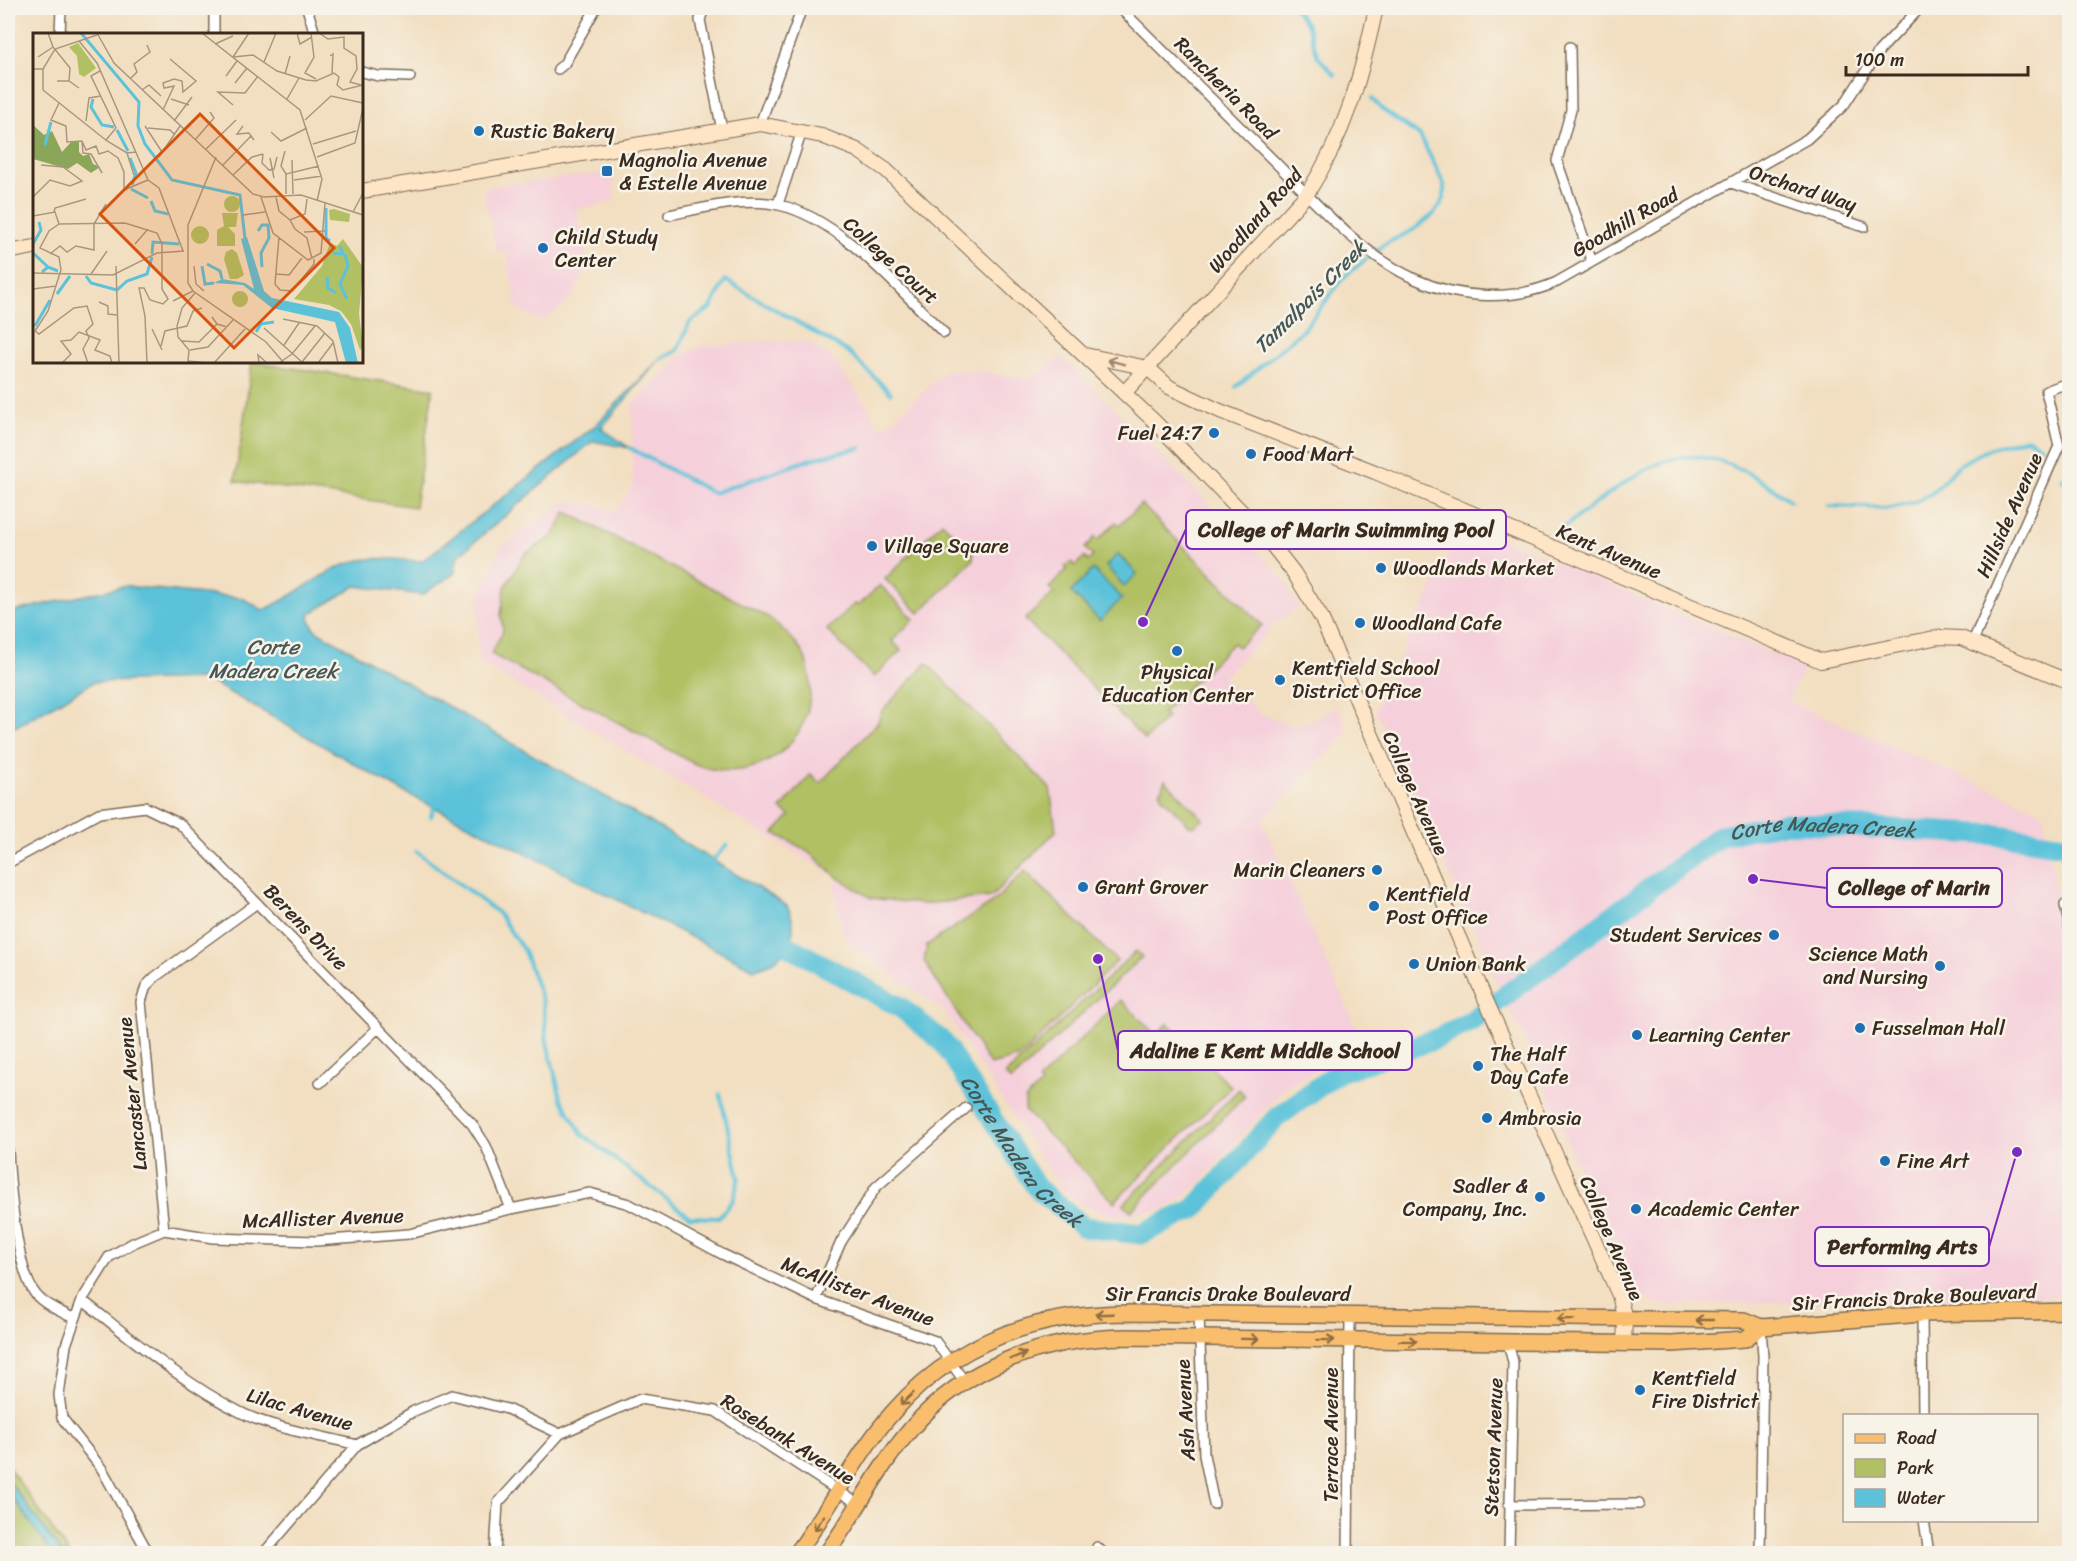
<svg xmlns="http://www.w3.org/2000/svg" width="2077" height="1561" font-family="Sriracha,sans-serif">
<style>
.built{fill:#f5cfda}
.green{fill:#b0c063;stroke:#767540;stroke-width:1.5}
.water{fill:#5bc2d9;stroke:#4b767c;stroke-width:1.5}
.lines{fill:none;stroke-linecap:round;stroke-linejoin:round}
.stream{stroke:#5bc2d9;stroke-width:4}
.river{stroke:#5bc2d9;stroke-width:21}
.street-casing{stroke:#7b6957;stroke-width:12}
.secondary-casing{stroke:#7b6957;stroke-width:16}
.primary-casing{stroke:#7b6957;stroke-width:18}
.street{stroke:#fff;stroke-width:9}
.secondary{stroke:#fde5c5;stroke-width:14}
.primary{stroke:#f9be6d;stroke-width:15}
.oneway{stroke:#9c8872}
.oneway2{stroke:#906d42}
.poi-dot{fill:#1f6fb2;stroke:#f7f3e8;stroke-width:2}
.labels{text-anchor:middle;stroke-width:5;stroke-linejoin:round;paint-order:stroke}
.street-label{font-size:20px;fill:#3b2a1e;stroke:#f7f3e8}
.poi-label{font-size:20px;fill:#3b2a1e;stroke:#f7f3e8;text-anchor:start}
.water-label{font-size:21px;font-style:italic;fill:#455856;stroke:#f7f3e8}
.inset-river{fill:none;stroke:#5bc2d9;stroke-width:3}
.inset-road{fill:none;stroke:#a9967f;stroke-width:1.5}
.view{fill:#d7540e;fill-opacity:0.15;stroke:#d7540e;stroke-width:3}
.inset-edge{fill:none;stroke:#3b2a1e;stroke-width:3}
.leader{fill:none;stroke:#7b2cbf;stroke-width:2}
.callout-dot{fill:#7b2cbf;stroke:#f7f3e8;stroke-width:2}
.callout{fill:#f7f3e8;stroke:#7b2cbf;stroke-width:2}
.callout-label{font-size:21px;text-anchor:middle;font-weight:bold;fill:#3b2a1e}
</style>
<rect width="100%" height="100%" fill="#f7f3e8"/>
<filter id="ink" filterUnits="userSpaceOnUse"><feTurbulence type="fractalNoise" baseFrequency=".0167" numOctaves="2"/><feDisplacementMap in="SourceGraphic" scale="12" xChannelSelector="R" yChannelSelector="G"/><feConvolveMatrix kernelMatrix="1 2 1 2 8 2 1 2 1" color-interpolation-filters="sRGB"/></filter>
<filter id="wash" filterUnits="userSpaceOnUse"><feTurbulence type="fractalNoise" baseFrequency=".008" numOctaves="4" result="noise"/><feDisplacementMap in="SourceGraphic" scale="24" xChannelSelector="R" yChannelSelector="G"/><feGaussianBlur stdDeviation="1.35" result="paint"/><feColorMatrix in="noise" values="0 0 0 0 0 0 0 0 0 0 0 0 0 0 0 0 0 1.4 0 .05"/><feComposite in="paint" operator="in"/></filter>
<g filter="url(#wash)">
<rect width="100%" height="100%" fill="#f2dec0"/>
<path class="built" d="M614,172V201L577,209L588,265L569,301L546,319H535L516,307L507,252H497L484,195L487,187Z
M768,341H806L831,357L872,413L878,428L887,426L945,371H980L1023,379L1033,378L1061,356L1271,565L1285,581L1299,607L1277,622L1223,678L1259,713L1294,727L1323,715L1337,705L1348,732L1262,821L1365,1046L1285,1087L1199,1183L1180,1200L1162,1210L1122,1216L1106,1214L1080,1203L1061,1189L944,1011L854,947L843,933L835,890L838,878L479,662L478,599L501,547L567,500L617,511L633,485L632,405L678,358L698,347Z
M1463,523L1804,667L1788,701L2036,809L2044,816L2069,975V1296L1670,1305L1654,1304L1638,1293L1593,1205L1524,1036L1500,993L1481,943L1375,710Z"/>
<path class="green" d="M252,362L433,389L415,507L235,481Z
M1141,504L1262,625L1238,647L1233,643L1163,713L1167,717L1145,740L1025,619L1054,593L1049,588L1067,570L1065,567L1071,562L1075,566L1084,557L1088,561L1093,556L1085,548L1095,537L1098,540L1116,522L1120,525Z
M566,512L770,618C783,630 800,643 806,660C828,732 764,791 695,764L491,654L503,631L501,615L505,587L525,554L553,536Z
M942,522L973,553V560L919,613L885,579Z
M880,585L914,619L892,641L901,650L874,677L827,630L855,603L858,606Z
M927,663L1050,788L1056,831L991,897L923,904L871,898L838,878L808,851L774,833L790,816L781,809L811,774L820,783L878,722L882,711Z
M1165,780L1203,819L1194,826L1189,825L1162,797L1160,792Z
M1025,871L1117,961L1020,1057L990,1065L924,961L927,945L993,902Z
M1136,951L1142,957L1011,1081L1005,1075Z
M1121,1000L1156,1035L1168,1023L1231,1087L1114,1202L1025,1111V1100L1041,1084L1038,1081Z
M1239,1089L1245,1096L1131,1211L1124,1204Z
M8,1466L69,1553H8Z"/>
<path class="water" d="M660,359L601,428L630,448L593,441L457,557L455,573L422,595L356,586L308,615L315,630L660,828L786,905C804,933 785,963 754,969L400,790L206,679L94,682L8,731V615L11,612L125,586L242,598L263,610C299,596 330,562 369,559C386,557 405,561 422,561L596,425Z
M1118,554L1137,574L1124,586L1106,566Z
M1093,569L1122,598L1100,621L1071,592Z
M8,1480L62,1553H52L8,1491Z"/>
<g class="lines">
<path class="stream" d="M1294,8L1307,24L1318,57L1335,75
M660,359L677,351L690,322L711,308L725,280L848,352L891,393
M1236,387L1303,330L1345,276L1385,244L1413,230L1434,214L1444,199V184L1420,136L1383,110L1372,99
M630,448L713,493L811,459L860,448
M2062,478L2070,490
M1829,506L1891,508L1914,502L1931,494L1960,464L1991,448L2027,438L2041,447
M1557,532C1652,464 1681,419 1791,501
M431,816L435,805
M416,851L498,913L524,951L543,1003L547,1042L561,1099L582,1134L690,1217L718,1218L733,1200L739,1178L720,1094
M711,862L727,845"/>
<path class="river" id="s1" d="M762,932L900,1007L943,1042L1036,1187L1084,1227L1141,1234L1194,1209L1276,1118L1339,1072L1436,1039L1471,1021L1721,835L1784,823L1998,835L2070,846"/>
</g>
</g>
<g filter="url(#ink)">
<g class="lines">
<g class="street-casing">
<path id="street" d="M307,8L315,34
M704,8L700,20L722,130
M1120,8C1172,59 1223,111 1275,162C1317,204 1360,254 1415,279C1459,299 1512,302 1557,282L1807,139L1844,105L1879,51L1920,8
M60,34L61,8
M214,34V8
M1570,47L1571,110L1557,161L1592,262
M558,69L564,64L596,8
M362,72L378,76L410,77
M760,124L802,8
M1731,183L1864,227
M778,204L802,131
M669,215C704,208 743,197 779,205C840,218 900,291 944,333
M1973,641L2059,446L2046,391L2070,382
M8,863L99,813L145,807L180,824L472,1124L486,1146L511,1209
M2065,905L2070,929
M320,1083L378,1028
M8,1151C10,1184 16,1273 37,1296C46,1306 62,1312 73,1318
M164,1230L141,1002L146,986L155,977L257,903
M816,1299L841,1242L876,1187L966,1108
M82,1300C132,1339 182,1382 238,1411C269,1428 322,1436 357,1445L414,1411L452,1395L507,1409L560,1434
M2068,1311L2070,1358
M1199,1314L1204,1455L1214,1504
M1922,1314L1923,1416
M1508,1343L1513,1362L1509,1554
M1509,1505L1639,1504
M1924,1520L1929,1554
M1097,1547L1104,1554
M149,1554L102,1469L62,1418L59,1395L66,1345L82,1300L109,1257L133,1243L164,1230L213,1238L316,1241L409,1234L511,1209L590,1193L629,1204L722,1254L816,1299L935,1341L965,1382
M263,1554L357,1445
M495,1554L498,1503L560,1434L640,1399L715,1411L860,1505
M1348,1554L1350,1316
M1760,1554L1763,1356L1761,1327"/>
</g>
<g class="secondary-casing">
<path id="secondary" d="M362,191L760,124L822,136L857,150L886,170L1155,422L1266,537L1294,573L1321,617L1484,996L1619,1295L1625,1319L1624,1344
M8,252L34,247
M1085,355L1148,368
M1148,368L1169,387L1220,411L1375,472L1821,661L1939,637L1961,638L2070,682
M1124,393L1307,194C1346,133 1361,77 1376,8"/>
</g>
<g class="primary-casing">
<path id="primary" d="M796,1554C831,1508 856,1453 894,1411C955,1342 1037,1314 1126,1313L1744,1320L1761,1327L1922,1314L2070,1311
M826,1554C856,1513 878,1467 911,1429C965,1365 1045,1338 1127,1337L1672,1344L1745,1339L1761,1327"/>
</g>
<use href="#street" class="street"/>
<use href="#secondary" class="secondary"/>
<use href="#primary" class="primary"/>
</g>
<defs><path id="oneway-shaft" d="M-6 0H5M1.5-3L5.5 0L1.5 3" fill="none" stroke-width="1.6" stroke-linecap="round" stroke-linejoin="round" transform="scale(1.5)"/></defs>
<use class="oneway" href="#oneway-shaft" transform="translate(1116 362) rotate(-165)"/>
<g class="oneway2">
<use href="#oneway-shaft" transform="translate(1104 1314) rotate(178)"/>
<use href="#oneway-shaft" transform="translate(1566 1319) rotate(-179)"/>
<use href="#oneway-shaft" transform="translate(1704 1320) rotate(-180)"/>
<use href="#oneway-shaft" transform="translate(1250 1339) rotate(1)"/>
<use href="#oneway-shaft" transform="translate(1326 1340) rotate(1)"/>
<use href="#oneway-shaft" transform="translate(1408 1341) rotate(1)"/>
<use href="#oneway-shaft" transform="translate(1018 1356) rotate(-22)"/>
<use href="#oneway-shaft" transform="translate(907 1399) rotate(136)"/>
<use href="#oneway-shaft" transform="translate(819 1523) rotate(125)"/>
</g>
</g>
<g class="poi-dot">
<circle cx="479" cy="131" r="6"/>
<rect x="601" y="165" width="12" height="12" rx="3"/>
<circle cx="543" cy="248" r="6"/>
<circle cx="1214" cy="433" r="6"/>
<circle cx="1251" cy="454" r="6"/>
<circle cx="872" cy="546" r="6"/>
<circle cx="1381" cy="568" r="6"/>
<circle cx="1360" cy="623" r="6"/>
<circle cx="1177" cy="651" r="6"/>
<circle cx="1280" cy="680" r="6"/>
<circle cx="1377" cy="870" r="6"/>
<circle cx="1083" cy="887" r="6"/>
<circle cx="1374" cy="906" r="6"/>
<circle cx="1774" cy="935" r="6"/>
<circle cx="1414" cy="964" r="6"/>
<circle cx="1940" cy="966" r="6"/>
<circle cx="1860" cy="1028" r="6"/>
<circle cx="1637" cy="1035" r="6"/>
<circle cx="1478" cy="1066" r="6"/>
<circle cx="1487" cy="1118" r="6"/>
<circle cx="1885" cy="1161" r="6"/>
<circle cx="1540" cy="1197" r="6"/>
<circle cx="1636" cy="1209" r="6"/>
<circle cx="1640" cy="1390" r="6"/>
</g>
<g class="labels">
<g class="street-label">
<text transform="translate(1226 88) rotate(45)" y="7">Rancheria Road</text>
<text transform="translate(1803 188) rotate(18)" y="7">Orchard Way</text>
<text transform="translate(1255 220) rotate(-49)" y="7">Woodland Road</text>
<text transform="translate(1625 222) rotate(-30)" y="7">Goodhill Road</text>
<text transform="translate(891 260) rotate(42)" y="7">College Court</text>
<text transform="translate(2009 515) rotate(-66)" y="7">Hillside Avenue</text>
<text transform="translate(1609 551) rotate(23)" y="7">Kent Avenue</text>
<text transform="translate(1416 793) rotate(66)" y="7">College Avenue</text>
<text transform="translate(306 927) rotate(46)" y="7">Berens Drive</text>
<text transform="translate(132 1094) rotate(-96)" y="7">Lancaster Avenue</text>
<text transform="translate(323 1218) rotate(-2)" y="7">McAllister Avenue</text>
<text transform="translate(1612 1238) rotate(67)" y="7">College Avenue</text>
<text transform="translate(858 1291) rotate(21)" y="7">McAllister Avenue</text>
<text x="1228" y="1301">Sir Francis Drake Boulevard</text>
<text transform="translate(1914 1297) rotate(-3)" y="7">Sir Francis Drake Boulevard</text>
<text transform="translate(300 1409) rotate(16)" y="7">Lilac Avenue</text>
<text transform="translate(1185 1410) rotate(-93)" y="7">Ash Avenue</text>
<text transform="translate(1331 1435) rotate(-90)" y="7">Terrace Avenue</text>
<text transform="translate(788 1439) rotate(32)" y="7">Rosebank Avenue</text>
<text transform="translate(1493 1447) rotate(-88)" y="7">Stetson Avenue</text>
</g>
<g class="poi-label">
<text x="491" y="138">Rustic Bakery</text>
<text x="619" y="167">Magnolia Avenue<tspan x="619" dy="23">&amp; Estelle Avenue</tspan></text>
<text x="555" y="244">Child Study<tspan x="555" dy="23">Center</tspan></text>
<text x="1202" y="440" text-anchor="end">Fuel 24:7</text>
<text x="1263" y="461">Food Mart</text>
<text x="884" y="553">Village Square</text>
<text x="1393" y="575">Woodlands Market</text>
<text x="1372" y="630">Woodland Cafe</text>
<text x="1292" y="675">Kentfield School<tspan x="1292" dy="23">District Office</tspan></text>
<text x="1177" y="679" text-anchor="middle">Physical<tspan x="1177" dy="23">Education Center</tspan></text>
<text x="1365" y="877" text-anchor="end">Marin Cleaners</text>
<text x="1095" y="894">Grant Grover</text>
<text x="1386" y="901">Kentfield<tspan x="1386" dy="23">Post Office</tspan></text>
<text x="1762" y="942" text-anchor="end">Student Services</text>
<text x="1928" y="961" text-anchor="end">Science Math<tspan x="1928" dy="23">and Nursing</tspan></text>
<text x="1426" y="971">Union Bank</text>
<text x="1872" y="1035">Fusselman Hall</text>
<text x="1649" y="1042">Learning Center</text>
<text x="1490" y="1061">The Half<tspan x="1490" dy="23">Day Cafe</tspan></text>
<text x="1499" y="1125">Ambrosia</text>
<text x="1897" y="1168">Fine Art</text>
<text x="1528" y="1193" text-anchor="end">Sadler &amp;<tspan x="1528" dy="23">Company, Inc.</tspan></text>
<text x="1648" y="1216">Academic Center</text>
<text x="1652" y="1385">Kentfield<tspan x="1652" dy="23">Fire District</tspan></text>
</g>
<g class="water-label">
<text transform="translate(1310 297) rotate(-45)" y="7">Tamalpais Creek</text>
<text x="273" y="654">Corte<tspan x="273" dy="24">Madera Creek</tspan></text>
<text dy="7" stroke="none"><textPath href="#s1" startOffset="1320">Corte Madera Creek</textPath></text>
<text dy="7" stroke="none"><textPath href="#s1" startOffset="348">Corte Madera Creek</textPath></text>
</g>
</g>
<g transform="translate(33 33)">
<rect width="330" height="330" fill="#f2dec0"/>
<path d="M45,10L63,35L51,44L46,41L44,23L36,14ZM191 171a8 8 0 1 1 16 0a8 8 0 1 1-16 0ZM301,176L317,181L316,189L297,187L296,177ZM189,180H205L203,194H195L202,201V213H184V197L191,193ZM158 202a9 9 0 1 1 18 0a9 9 0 1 1-18 0ZM310,206L330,234L326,281L330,314L327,317L318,291L308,278L296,272L261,266L289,233L297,210L304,213ZM199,216L204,220L211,242L204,246H197L191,226L193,219ZM199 266a8 8 0 1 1 16 0a8 8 0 1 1-16 0Z" fill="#b0c063"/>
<path d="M0,92L11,102L19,98L29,119L39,108H46V119L50,123L56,121L60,131L67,134L58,140L44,130L35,136L0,126Z" fill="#8ca659"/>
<path d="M214,204L231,258L239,265L306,279L317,295L325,330H313L302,289L239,275L210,252L181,250L189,246L212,250L221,256L208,206Z" fill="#5bc2d9"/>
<path class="inset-river" d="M48,0L106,69L105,93L112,111L139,147L207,162L212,206M60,66L58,74L69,92L81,94M84,97L95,118M12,112L18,89M97,125L103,140L99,152M98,156L115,165M118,168L122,178L135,181M293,175V205L297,208M225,198L229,192H235L236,205L228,220L229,234M0,211L8,197L6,189M0,220L15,234M300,220L310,221L307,213M119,221L120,209L146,211M312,221L315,233L307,251L314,266M174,231L187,238L189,246M169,233L172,251L181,250M9,239L15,234L25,238M53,243L58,250L84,257L94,248L114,241L119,224M294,244L295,255L303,260M24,261L37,243M2,293L17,267M223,299L228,291L241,289"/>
<path class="inset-road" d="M15,0L20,14L37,35L36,48M64,0L81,30L220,161L231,164L268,162L330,182M169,0L267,77L289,146L284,168M264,0L267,11L279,4M278,0L281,24L272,40L283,46M286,0L295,6L311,4V15L323,23L324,36L317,49L328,52M46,8L64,30L115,147L126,155L150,218M182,11L200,3M297,23L300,21L299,40M5,24L20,14M200,24L220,22L244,38L273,47L283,48L301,40L306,44L304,52L310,57L330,52M200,24L216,0M231,29L243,0M0,36H10L22,16L64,2M10,36V57M67,38L58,43L83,95L73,107M252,41L257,23M193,43L204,28M97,46L104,39L101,31L117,19L114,12M24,48H36L46,55M202,50L214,35M10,57L74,108L94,120L103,119M109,57L116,52L128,63M138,66L156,72M254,66L266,45M26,70L18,87L33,93L34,109L49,108M200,72L185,59L212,60L225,43M130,77L141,53L131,55L130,50L141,46L149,48L150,59L163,48L137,26M272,87L298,63L330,70M53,88L56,65L68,63M141,88L159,64M112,93L129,119M210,93L204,101L216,100L221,107M115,95L137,97L141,101M152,97L167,82M238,99L248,108L274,95M162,107L181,85L177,79M280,111L323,98M173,116L203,87M252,118L248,133L253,141M94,120L101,142M230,121L229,130L236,137L241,136L244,124M126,124L147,93M183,124L155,192V250L160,258L233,309L251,330M284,124L322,110L330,75M237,125L241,145M259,127L260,161M190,132L218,103M69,140L58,121L50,120L49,108L53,117L63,113L66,121L75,118L85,125L91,139V157L115,147M200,142L219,124L230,121M261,147L289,143M253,161V141L286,133M0,164L17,147L37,153L49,148L30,134L8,132M228,164L240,200L275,227L288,220L292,170M243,164L246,178L257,187L272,181L274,166M21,179L22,175L53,166M320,179L330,160M210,182L232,179M0,183L22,179L26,191L92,190L124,200L129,211V256L135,266L130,271L117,267L111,255H106L112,283L114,330M257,187L262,196L274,205L279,226M271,199L292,198M246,204L242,251L247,257L259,258L281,231V226M102,211L115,196M17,221L27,213L34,219L43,213L61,217V191L73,171M83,233L86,330M161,233L163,251L171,258M0,240L80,242L124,220L151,218M58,241L74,218M243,241L256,242L269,225M0,256L23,253M330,266V288M140,268L160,258M66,269L75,273V281L84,282M179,284L184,291L194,294M250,286L284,293L300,308L305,330M231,295L270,330M119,296L129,317M2,298L15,278L28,237L26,224L7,215L16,198L26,191M2,298L6,301L41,275L54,273L60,291L53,298L56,305L50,316L55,330M149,308L166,309L184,291M251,312L266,290M128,313L132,298L154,293L160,278L169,275M156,317L145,304L144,293L149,275L162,260M156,317L155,328L174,330M157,317L175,314L200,287M269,329L292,300M29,330L38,321L28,308L38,307L46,299L67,307L62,317L77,323L79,330M181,330L212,296M226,330L225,322L234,330M246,330L259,321L282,293M285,330L300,310"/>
<path class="view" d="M167,81L301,215L201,315L67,181Z"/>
<rect width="330" height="330" class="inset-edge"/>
</g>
<path class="leader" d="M1143 622L1186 529M1753 879L1827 888M1098 959L1118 1051M2017 1152L1989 1247"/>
<g class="callout-dot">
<circle cx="1143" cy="622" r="6"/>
<circle cx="1753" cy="879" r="6"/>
<circle cx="1098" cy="959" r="6"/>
<circle cx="2017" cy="1152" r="6"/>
</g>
<g class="callout">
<rect x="1186" y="510" width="320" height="39" rx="6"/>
<rect x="1827" y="868" width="175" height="39" rx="6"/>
<rect x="1118" y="1031" width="294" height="39" rx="6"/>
<rect x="1815" y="1227" width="174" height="39" rx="6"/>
</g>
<g class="callout-label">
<text x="1346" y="537">College of Marin Swimming Pool</text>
<text x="1914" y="895">College of Marin</text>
<text x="1265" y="1058">Adaline E Kent Middle School</text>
<text x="1902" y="1254">Performing Arts</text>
</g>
<rect width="2077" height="1561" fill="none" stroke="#f7f3e8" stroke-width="30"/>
<rect x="1843" y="1414" width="195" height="108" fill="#f7f3e8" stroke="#aca397" stroke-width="1.5"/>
<rect x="1855" y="1434" width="30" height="9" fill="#f9be6d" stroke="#aca397" stroke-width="1.5"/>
<text x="1897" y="1444" font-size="18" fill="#3b2a1e">Road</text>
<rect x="1855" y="1459" width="30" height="18" fill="#b0c063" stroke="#aca397" stroke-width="1.5"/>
<text x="1897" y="1474" font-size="18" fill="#3b2a1e">Park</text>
<rect x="1855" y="1489" width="30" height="18" fill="#5bc2d9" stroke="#aca397" stroke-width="1.5"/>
<text x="1897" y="1504" font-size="18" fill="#3b2a1e">Water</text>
<path d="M1846 66v9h182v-9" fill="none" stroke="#3b2a1e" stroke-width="3"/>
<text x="1855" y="66" font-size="18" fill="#3b2a1e" stroke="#f7f3e8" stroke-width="4.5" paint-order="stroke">100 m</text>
</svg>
